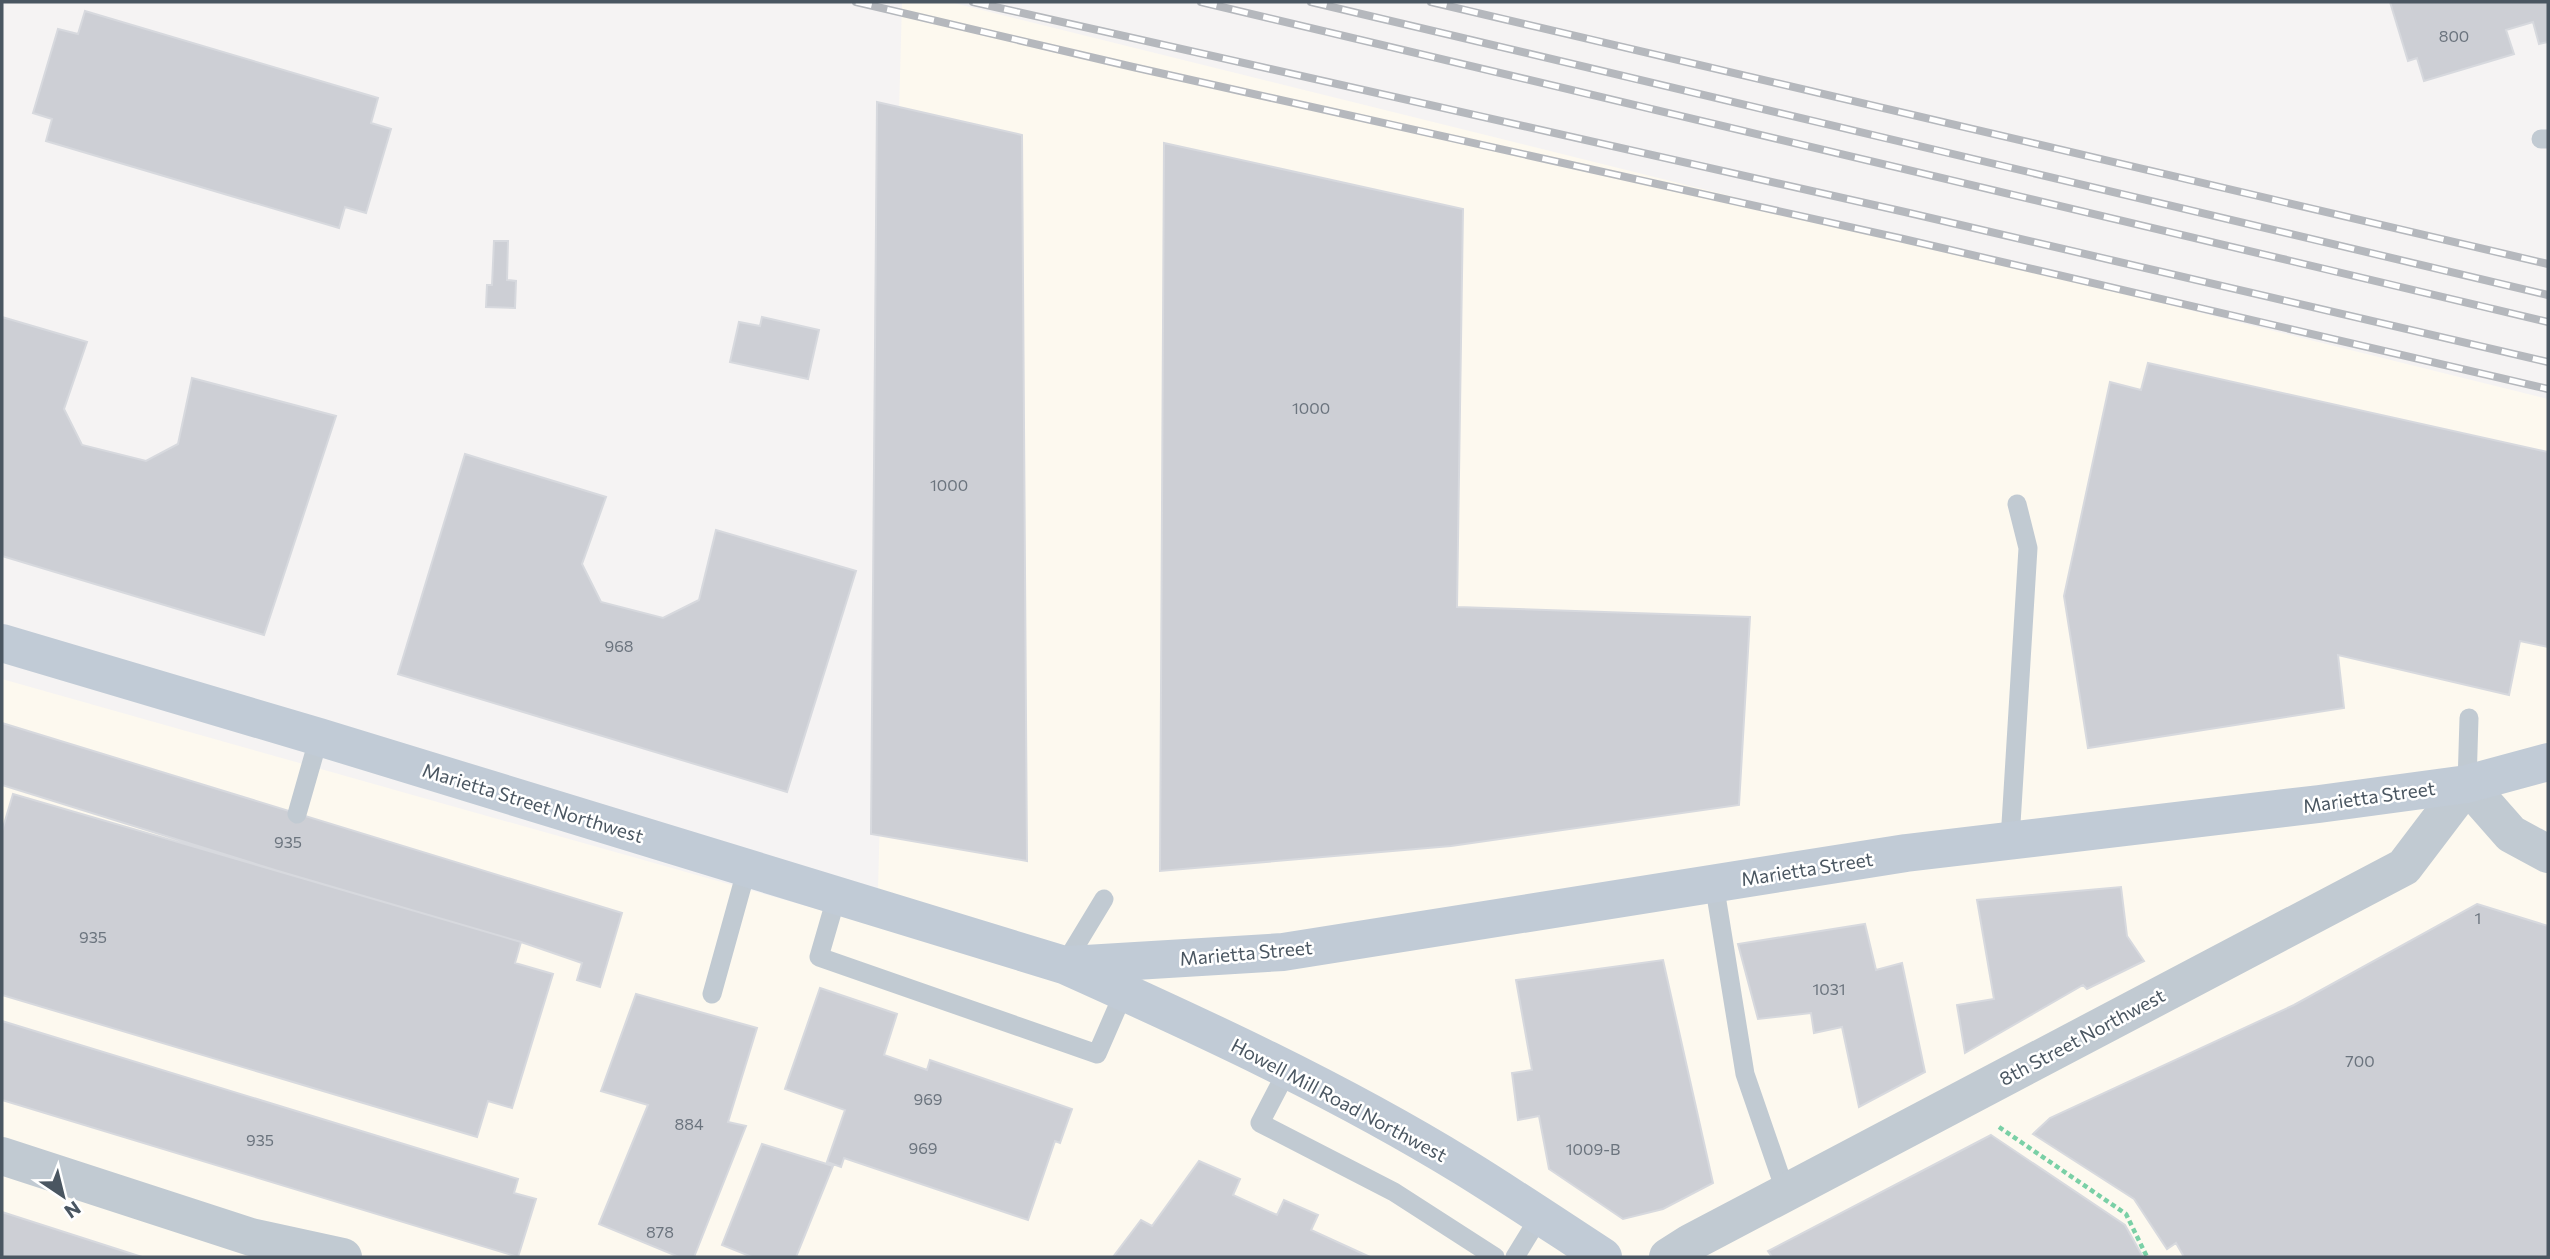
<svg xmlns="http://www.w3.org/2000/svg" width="2550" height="1259" font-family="Commissioner,sans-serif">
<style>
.commercial{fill:#fdf9ef}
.building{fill:#cdcfd5;stroke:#d7d9de;stroke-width:2}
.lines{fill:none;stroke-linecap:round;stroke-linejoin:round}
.path{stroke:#7ad0a6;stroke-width:4.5;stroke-dasharray:5 3.5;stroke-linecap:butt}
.lane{stroke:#c1cad2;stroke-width:19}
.street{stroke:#c1cad2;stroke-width:38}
.secondary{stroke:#c1cbd6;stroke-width:38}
.rail-casing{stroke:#b5b8bd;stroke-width:8}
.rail{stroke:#fff;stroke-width:5;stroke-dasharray:16;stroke-linecap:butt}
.labels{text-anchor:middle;stroke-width:5;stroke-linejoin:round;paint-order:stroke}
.number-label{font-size:16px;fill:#6b747e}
.street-label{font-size:19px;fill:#4a5661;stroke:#fff}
</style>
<rect width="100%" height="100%" fill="#f5f3f3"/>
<path class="commercial" d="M902,2H950L2548,399V1257H2V679L877,926Z"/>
<path class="building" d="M2390,2H2548V42L2539,44L2533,22L2506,30L2514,54L2424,81L2417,58L2408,61Z
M85,11L378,98L371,123L391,129L366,213L345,207L339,228L46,141L52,119L33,113L58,29L78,34Z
M877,102L1022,135L1027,861L871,834Z
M1164,143L1463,209L1457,607L1750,617L1739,805L1451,846L1160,871Z
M494,241H508L507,280L516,281L515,308L486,307L487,285H492Z
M2,317L87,342L64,409L82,445L146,461L178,444L192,378L336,416L264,635L2,556Z
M762,317L819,330L808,379L730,362L739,322L760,326Z
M2148,363L2548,452V647L2520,641L2509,695L2338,655L2344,708L2088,748L2064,596L2110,382L2141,390Z
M465,454L606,497L582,564L601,602L663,618L699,600L716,530L856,571L787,792L398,674Z
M2,723L622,913L600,987L577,980L582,963L521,942L278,871L2,785Z
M13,794L521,942L515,963L553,974L512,1108L488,1101L477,1137L2,995V831Z
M2121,887L2127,936L2144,961L2087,989L2083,985L1965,1053L1957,1005L1994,999L1977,900Z
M2477,904L2548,926V1257H2184L2176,1243L2167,1249L2134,1199L2033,1134L2050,1118L2294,1005Z
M1865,924L1876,970L1902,963L1925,1072L1859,1107L1842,1027L1814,1033L1811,1013L1758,1019L1738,944Z
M1663,960L1713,1183L1663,1209L1623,1219L1549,1169L1539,1116L1518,1120L1512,1073L1532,1070L1516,980Z
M820,988L897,1014L884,1055L927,1070L930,1060L1072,1109L1060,1143L1055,1141L1028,1220L844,1158L841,1167L827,1162L845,1110L785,1089Z
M636,994L757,1028L728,1122L746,1126L694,1257H679L599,1224L648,1105L601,1091Z
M2,1021L518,1179L514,1193L536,1199L518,1257L2,1100Z
M1991,1135L2125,1225L2143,1257H1772L1768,1251Z
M762,1144L833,1166L796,1257H752L722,1245Z
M1199,1161L1240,1179L1233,1195L1277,1215L1284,1200L1318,1215L1311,1230L1370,1257H1113L1141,1220L1152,1226Z
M2,1212L142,1257H2Z"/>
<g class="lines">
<path class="path" d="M1999,1127L2126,1214L2147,1257"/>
<path class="lane" d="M2541,139H2548
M2467,784L2469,718
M297,814L319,737
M2010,840L2028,548L2017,504
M1714,883L1745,1074L1786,1193
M837,895L819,957L1097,1054L1124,992
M1064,965L1104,899
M712,994L747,868
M1287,1071L1260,1123L1394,1192L1495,1257
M1515,1257L1540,1216"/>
<path class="street" d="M2,1156L251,1237L343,1257
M1668,1257L1690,1243L2404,867L2467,784L2511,834L2548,854"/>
<path class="secondary" d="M2,643L319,737L1064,965C1200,1026 1337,1089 1464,1167C1511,1196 1557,1227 1603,1257
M1069,965L1283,952L1906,853L2319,804L2467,784L2548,762"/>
<g class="rail-casing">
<path id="rail" d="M856,2L1133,67L1899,238L2548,389
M973,2L1905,212L2548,362
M1201,2L2548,322
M1311,2L2548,295
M1431,2L2548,264"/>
</g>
<use href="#rail" class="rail"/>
</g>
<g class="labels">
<g class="number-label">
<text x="2454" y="42">800</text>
<text x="1311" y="414">1000</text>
<text x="949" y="491">1000</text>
<text x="619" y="652">968</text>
<text x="288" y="848">935</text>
<text x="2478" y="924">1</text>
<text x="93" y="943">935</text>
<text x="1829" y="995">1031</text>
<text x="2360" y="1067">700</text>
<text x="928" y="1105">969</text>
<text x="689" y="1130">884</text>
<text x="260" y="1146">935</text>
<text x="923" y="1154">969</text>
<text x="1593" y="1155">1009-B</text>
<text x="660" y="1238">878</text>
</g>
<g class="street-label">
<text transform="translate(2369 797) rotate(-8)" y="7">Marietta Street</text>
<text transform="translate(533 803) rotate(17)" y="7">Marietta Street Northwest</text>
<text transform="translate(1807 869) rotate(-9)" y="7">Marietta Street</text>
<text transform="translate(1246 953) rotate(-5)" y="7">Marietta Street</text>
<text transform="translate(2082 1037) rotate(-28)" y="7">8th Street Northwest</text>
<text transform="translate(1339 1100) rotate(28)" y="7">Howell Mill Road Northwest</text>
</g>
</g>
<rect width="2550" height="1259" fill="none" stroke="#4a5661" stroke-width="7"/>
<g transform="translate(63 1196) rotate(145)" stroke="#ffffff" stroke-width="5" paint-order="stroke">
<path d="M0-5L12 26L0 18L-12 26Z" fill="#4a5661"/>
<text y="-10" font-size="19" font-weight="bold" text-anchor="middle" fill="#4a5661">N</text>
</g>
</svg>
